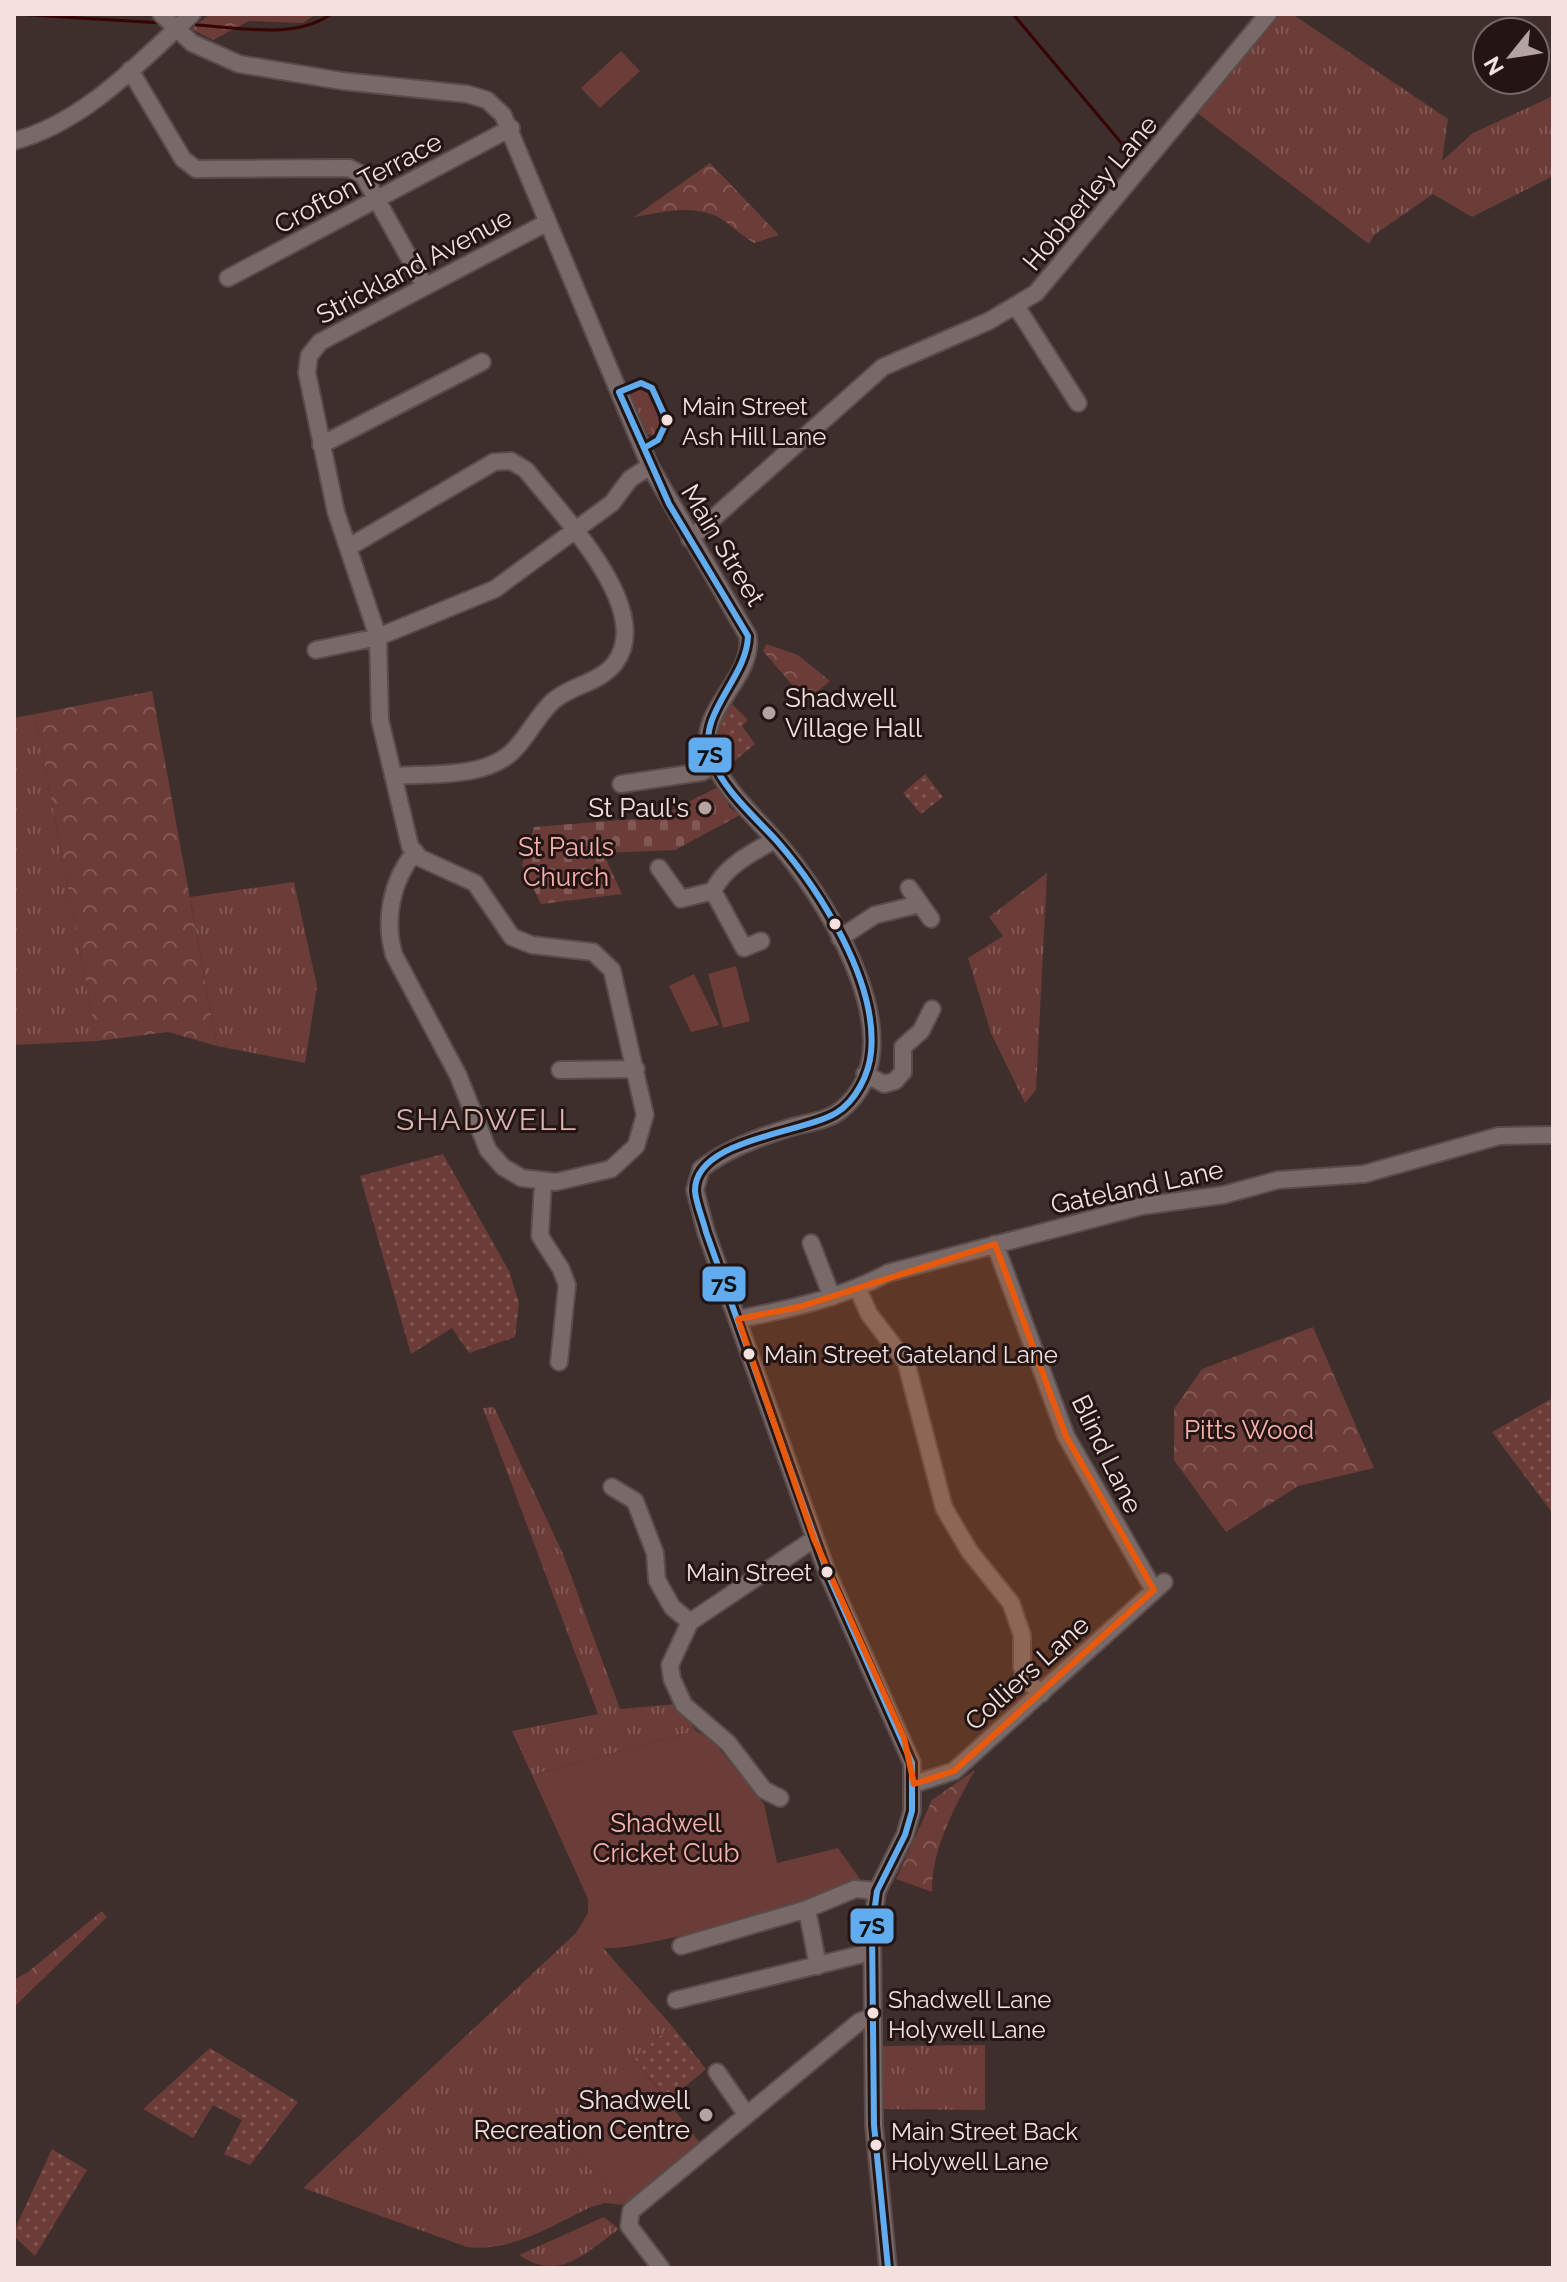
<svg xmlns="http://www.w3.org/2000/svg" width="1567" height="2282" font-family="Raleway,sans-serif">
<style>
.grass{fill:url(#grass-tufts)}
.forest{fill:url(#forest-crowns)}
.cemetery{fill:url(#cemetery-stones)}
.park{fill:#6c3c38}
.garden{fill:url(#garden-dots)}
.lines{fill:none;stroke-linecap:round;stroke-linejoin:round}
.stream{stroke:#360405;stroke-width:3}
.minor-casing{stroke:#594c4b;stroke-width:20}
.minor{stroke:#786a69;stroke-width:16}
.bus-1-casing{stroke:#231514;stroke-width:12}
.bus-1{stroke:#60acee;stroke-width:6}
.marked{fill:#e8590c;fill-opacity:0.2;stroke:#e8590c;stroke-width:6;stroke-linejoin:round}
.bus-dot{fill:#f4e1de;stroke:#231514;stroke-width:3}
.poi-dot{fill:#b4a3a0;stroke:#231514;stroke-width:3}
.labels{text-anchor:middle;stroke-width:6;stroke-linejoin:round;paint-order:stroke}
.bus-label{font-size:24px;fill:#f4e1de;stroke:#231514;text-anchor:start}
.street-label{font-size:26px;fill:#f4e1de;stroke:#231514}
.poi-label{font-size:26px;fill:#f4e1de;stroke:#231514;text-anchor:end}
.park-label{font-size:26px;fill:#f8b2ab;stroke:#231514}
.quarter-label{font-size:30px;letter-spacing:2px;fill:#d9b4b0;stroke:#231514}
.line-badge{stroke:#231514;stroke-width:3}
.pale-badge-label{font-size:22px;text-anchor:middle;font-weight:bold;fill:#111}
</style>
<defs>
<pattern id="grass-tufts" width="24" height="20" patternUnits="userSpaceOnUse" patternTransform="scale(2)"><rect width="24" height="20" fill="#6c3c38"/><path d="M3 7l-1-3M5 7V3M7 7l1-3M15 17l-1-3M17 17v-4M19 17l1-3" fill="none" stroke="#825854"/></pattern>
<pattern id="forest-crowns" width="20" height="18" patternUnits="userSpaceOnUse" patternTransform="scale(2)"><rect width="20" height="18" fill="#6c3c38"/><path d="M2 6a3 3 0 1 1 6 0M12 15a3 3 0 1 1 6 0" fill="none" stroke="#825854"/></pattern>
<pattern id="cemetery-stones" width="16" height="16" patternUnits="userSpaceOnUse" patternTransform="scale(2)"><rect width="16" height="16" fill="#6c3c38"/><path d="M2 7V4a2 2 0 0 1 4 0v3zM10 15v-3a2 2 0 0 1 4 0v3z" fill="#825854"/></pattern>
<pattern id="garden-dots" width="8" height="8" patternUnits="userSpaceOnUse" patternTransform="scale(2)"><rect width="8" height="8" fill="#6c3c38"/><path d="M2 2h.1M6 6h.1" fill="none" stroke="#825854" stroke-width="1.8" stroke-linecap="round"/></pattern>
</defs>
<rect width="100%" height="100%" fill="#3e2f2d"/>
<path class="grass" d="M1276,14H1292L1448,119L1442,161L1473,133L1553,96V176L1472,217L1433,194L1374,235L1369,244L1196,112Z
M639,389L651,395L661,427L654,435H648L630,395Z
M35,714L97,1041L14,1045V718Z
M1047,873L1036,1090L1025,1103L991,1033L968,958L1003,936L989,917Z
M294,882L317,986L305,1063L217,1046L190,897Z
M494,1407L563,1554L620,1709L677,1704L696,1731L532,1775L512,1731L598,1714L483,1408Z
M576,1933L603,1948L672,2026L553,2129L625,2205L605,2203L591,2207C551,2226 512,2252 467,2247L303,2188Z
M985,2045V2110L884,2109L879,2046Z
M604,2217L619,2229C584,2254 559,2282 519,2255Z"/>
<path class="forest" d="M210,14H316L303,23L249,21L213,40L191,29Z
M710,163L779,235L754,243C740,235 726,219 711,214C686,205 658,213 634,217Z
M766,644L798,655L830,681L806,701L763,651Z
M152,691L217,1046L168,1032L97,1041L35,714Z
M1313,1327L1374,1468L1298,1486L1226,1532L1174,1460V1409L1202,1369Z
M975,1770C955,1806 931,1850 932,1892L896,1879L932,1800Z
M102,1911L107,1917L14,2007V1980L28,1972Z"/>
<path class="cemetery" d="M720,786L730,808L740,815L675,850L603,853L622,894L541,904L522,865L534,827L659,817Z"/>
<path class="park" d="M621,51L640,71L600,108L581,88Z
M736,966L750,1021L723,1028L708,974Z
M694,974L719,1025L691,1032L669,986Z
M696,1731L711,1739L764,1804L777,1863L838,1848L860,1879C833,1898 634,1953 603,1948C595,1947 584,1938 576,1933L588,1913V1899L532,1775Z
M634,2058L700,2143L625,2205L553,2129Z"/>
<path class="garden" d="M729,701L748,720L742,726L755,744L726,768C712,743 717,725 729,701Z
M925,774L943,797L921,814L903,793Z
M443,1154L509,1271L519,1303L515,1337L469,1353L452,1328L411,1354L360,1176Z
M1551,1399L1553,1401V1514L1492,1432Z
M672,2026L706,2069L668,2101L634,2058Z
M210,2048L298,2102L250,2165L224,2154L242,2120L213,2105L193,2138L143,2109Z
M52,2149L87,2170L35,2256L14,2236V2231Z"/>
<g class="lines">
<path class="stream" d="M15,14L162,23
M1013,14L1123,145
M196,25C238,27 295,40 331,14"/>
<g class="minor-casing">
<path id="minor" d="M161,14L192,43L239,64L342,81L467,94L487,100L503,115L650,466L748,636C754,680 696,709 710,753C724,793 762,822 787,854C832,910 918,1049 841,1110C828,1121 805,1123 789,1128C759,1137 726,1149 701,1169L695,1190L706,1232L827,1572L912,1763V1811L905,1835L877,1891L872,1928L874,2125L888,2268
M130,70L183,159L196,169L349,168L363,175L425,286
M14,141C85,122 140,62 192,14
M228,278L511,128
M1016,306L1078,403
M321,445L482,362
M690,539L883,367L989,321L1036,293L1268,14
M349,547L494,462L511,461L526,470C558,511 656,609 615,663C600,683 571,685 553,701C538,715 529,734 515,749C487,779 432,773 393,776
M316,650L378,637L495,589L612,503L630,479L650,466
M621,784L702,772L715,764
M414,853C391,882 384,920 394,955L458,1075L488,1150L503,1167L522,1178L556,1182L611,1169L636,1146L645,1115L612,970L593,952L532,945L512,937L475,883L420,858L410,846L380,720L378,637L336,512L307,373L309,356L320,342L548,222
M659,868L681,899L713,891C725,866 751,853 775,840
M909,888L931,919
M713,891L744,948L761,941
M840,938L875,915L920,904
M560,1070L636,1069
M865,1074L884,1084L895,1081L903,1072V1047L921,1031L932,1009
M543,1183L540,1236L561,1269L567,1285L559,1362
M811,1243L832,1297
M995,1244L1066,1436L1154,1590
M858,1289L869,1314L906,1362L944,1508L970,1552L1011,1603L1022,1635V1667L1026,1679L1041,1694
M738,1319C790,1309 841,1298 888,1273L1142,1206L1223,1195L1278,1180L1364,1174L1499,1136L1553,1135
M612,1487L635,1501L655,1553L657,1580L672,1607L690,1622
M914,1784L954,1771L1164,1582
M780,1798L764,1790L728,1743L684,1705L672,1679L670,1665L690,1622L814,1539
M807,1909L818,1966
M681,1946L807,1909L855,1889L877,1891
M676,2000L871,1952
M717,2072L746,2114
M661,2268L629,2226L631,2211L859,2022L871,2017"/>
</g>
<use href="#minor" class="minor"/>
<g class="bus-1-casing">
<path id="bus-1" d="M641,383L652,388L667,421L658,440L644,448L619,392Z
M644,448L669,504L748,636C747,678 698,712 710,754C721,788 753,815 776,840C820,890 878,982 871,1052C869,1074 856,1101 836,1113C804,1133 694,1139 695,1191C696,1204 703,1219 706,1232L827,1572L912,1763V1811L905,1835L877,1891L872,1928L874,2125L888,2268"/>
</g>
<use href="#bus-1" class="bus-1"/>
</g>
<path class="marked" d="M995,1244L1066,1436L1154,1590L954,1771L914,1784L904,1738L814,1539L738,1319L799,1307Z"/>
<g class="bus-dot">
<circle cx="667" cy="420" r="7"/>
<circle cx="835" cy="924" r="7"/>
<circle cx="749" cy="1354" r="7"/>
<circle cx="827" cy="1572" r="7"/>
<circle cx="873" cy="2013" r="7"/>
<circle cx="876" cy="2145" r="7"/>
</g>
<g class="poi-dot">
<circle cx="769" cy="713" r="8"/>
<circle cx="705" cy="808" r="8"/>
<circle cx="706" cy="2115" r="8"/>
</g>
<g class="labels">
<g class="bus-label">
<text x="682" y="415">Main Street<tspan x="682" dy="30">Ash Hill Lane</tspan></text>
<text x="764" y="1363">Main Street Gateland Lane</text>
<text x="812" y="1581" text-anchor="end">Main Street</text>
<text x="888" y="2008">Shadwell Lane<tspan x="888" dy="30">Holywell Lane</tspan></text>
<text x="891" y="2140">Main Street Back<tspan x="891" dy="30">Holywell Lane</tspan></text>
</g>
<g class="street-label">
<text transform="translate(358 183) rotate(-28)" y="9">Crofton Terrace</text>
<text transform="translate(1090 193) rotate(-50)" y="9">Hobberley Lane</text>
<text transform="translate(414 266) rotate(-28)" y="9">Strickland Avenue</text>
<text transform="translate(723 545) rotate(59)" y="9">Main Street</text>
<text transform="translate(1137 1187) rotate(-12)" y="9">Gateland Lane</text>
<text transform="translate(1107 1454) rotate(64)" y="9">Blind Lane</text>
<text transform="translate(1027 1673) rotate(-42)" y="9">Colliers Lane</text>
</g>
<g class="poi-label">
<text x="785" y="707" text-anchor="start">Shadwell<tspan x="785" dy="30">Village Hall</tspan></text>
<text x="689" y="817">St Paul's</text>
<text x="690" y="2109">Shadwell<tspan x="690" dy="30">Recreation Centre</tspan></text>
</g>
<g class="park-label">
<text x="566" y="856">St Pauls<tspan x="566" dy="30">Church</tspan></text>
<text x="1249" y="1439">Pitts Wood</text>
<text x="666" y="1832">Shadwell<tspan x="666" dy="30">Cricket Club</tspan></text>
</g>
<g class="quarter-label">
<text x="487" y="1130">SHADWELL</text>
</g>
</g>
<g class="line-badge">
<rect x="687" y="736" width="46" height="38" rx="8" fill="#60acee"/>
<rect x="701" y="1265" width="46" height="38" rx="8" fill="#60acee"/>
<rect x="849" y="1907" width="46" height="38" rx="8" fill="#60acee"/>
</g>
<g class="pale-badge-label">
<text x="710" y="763">7S</text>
<text x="724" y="1292">7S</text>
<text x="872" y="1934">7S</text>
</g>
<rect width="1567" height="2282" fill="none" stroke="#f4e1de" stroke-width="32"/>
<g transform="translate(1511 56) rotate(240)"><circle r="38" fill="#231514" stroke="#776765" stroke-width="2"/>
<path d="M0-6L14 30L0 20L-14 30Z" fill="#b4a3a0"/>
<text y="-12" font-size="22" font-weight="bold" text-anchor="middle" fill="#f4e1de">N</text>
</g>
</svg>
